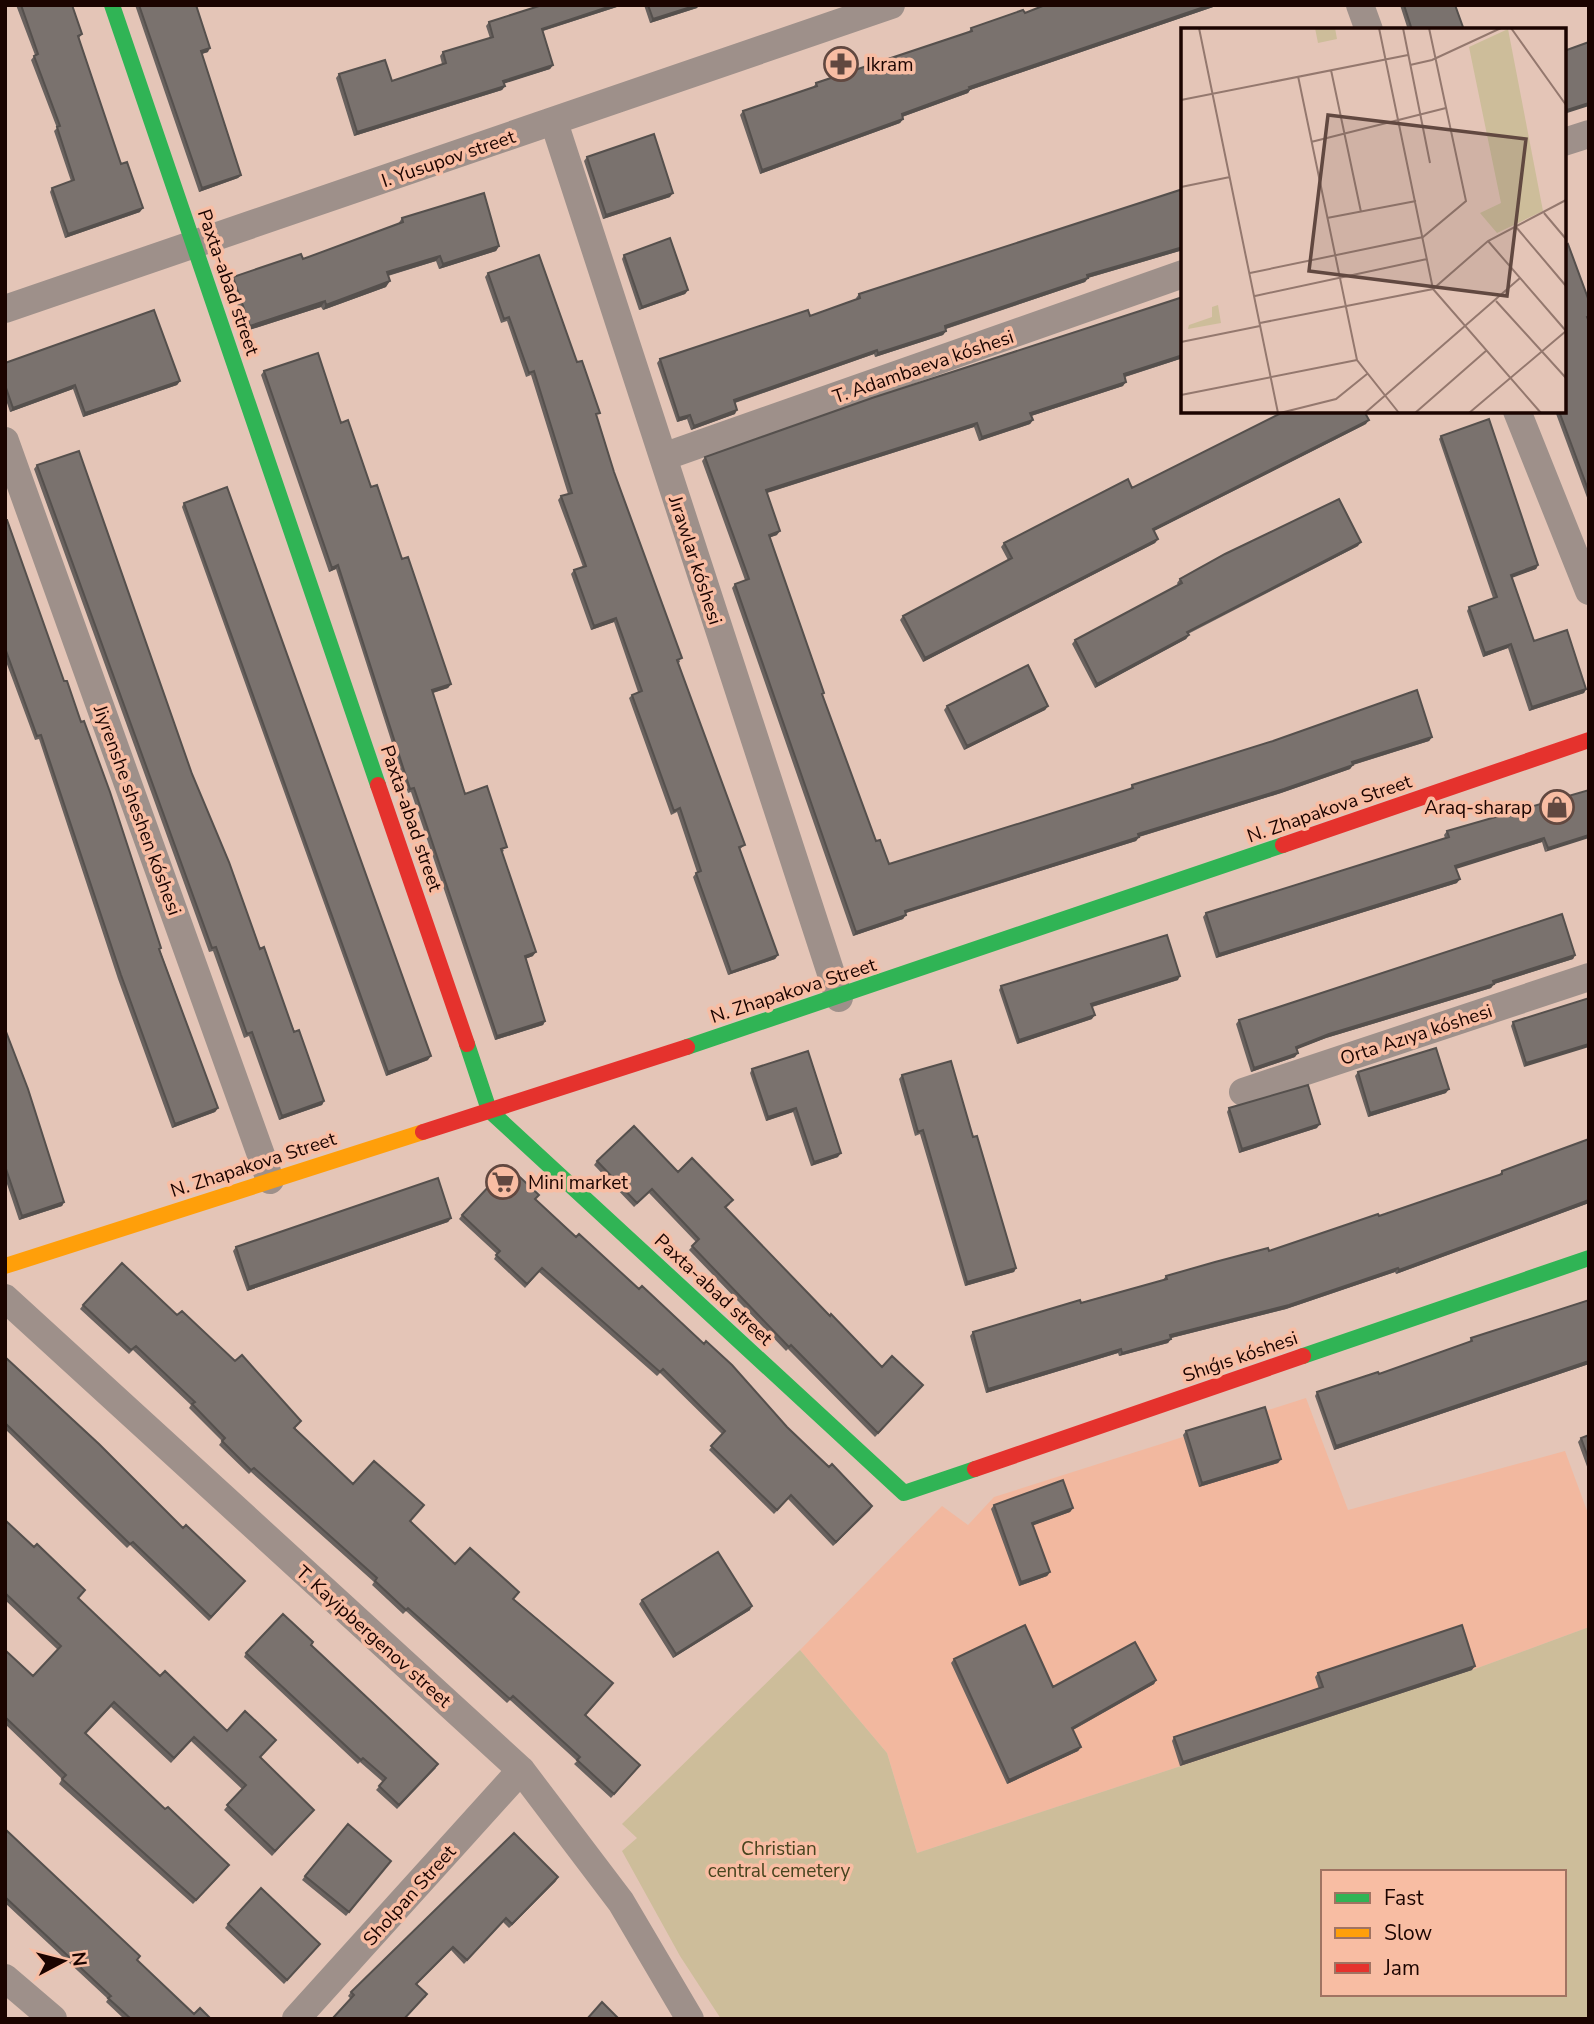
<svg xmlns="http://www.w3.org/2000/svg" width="1594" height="2024" font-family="'Nunito Sans',sans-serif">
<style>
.built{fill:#f2b89f}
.green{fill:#cdbd9a;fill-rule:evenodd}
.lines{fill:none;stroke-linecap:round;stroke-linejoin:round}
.street{stroke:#9e908a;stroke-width:28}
.fast{stroke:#30b455;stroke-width:16}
.slow{stroke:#ff9f0a;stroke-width:16}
.jam{stroke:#e5322d;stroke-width:16}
.wall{fill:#69625f}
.shaded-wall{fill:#55504d}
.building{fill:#7a726e;stroke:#55504d;stroke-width:2}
.labels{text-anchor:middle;stroke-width:7;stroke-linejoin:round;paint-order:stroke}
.poi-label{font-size:19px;fill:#1b0400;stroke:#f8bda3;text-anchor:start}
.street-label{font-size:19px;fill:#1b0400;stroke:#f8bda3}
.park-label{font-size:19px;fill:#47441e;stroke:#f8bda3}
.inset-road{fill:none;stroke:#94786e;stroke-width:2}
.view{fill:#614840;fill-opacity:0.15;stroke:#614840;stroke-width:3.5}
.inset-edge{fill:none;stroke:#1b0400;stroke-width:3.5}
</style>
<rect width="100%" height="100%" fill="#e4c5b7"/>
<path class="built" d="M1306,1398L1348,1510L1565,1451L1589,1516V1627L1472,1670L917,1853L887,1753L800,1650L942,1506L968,1525L994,1497Z"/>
<path class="green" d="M1589,1627V2019H721L680,1956L622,1851L637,1838L622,1824L800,1650L887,1753L917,1853L1472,1670ZM1323,1872H1564V1994H1323Z"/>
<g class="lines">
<path class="street" d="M1360,5L1369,30
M554,122L839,998
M1564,142L1589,134
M5,309L891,5
M1517,411L1589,591
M5,441L270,1180
M663,457L1183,274
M1243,1092L1589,977
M5,1298L521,1770L621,1902L690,2019
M5,1978L53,2019
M296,2019L521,1770"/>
<path class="fast" d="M112,5L378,785
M467,1044L489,1110L904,1493L975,1469
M687,1047L1283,845
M1303,1356L1589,1258"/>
<path class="slow" d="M5,1266L423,1132"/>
<path class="jam" d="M378,785L467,1044
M1283,845L1589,740
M423,1132L687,1047
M975,1469L1303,1356"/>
</g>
<path class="wall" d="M16,5H72L82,34L79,38L121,164L140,212L65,238L50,192L52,188L71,181L54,131L57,128L31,60L35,55Z
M135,5H196L208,52L202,54L241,175L238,178L199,192Z
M543,5H623L543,31L553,65L550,69L504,83L505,86L502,90L354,136L336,78L339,74L392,81L442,64L440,56L443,52L490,38L486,26L489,22Z
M644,5H699L697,8L650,23Z
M1045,5H1219L970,90L968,93L902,117L903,119L900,123L760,174L740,115L743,111L813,88L816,83L969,32L971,28L1025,13Z
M1400,5H1455L1464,30H1408Z
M587,157L670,197L603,219L584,161Z
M1183,189V250L1088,278L1085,282L946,329V331L943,335L875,357L874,354L735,403V414L691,430L687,419L677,422L657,363L660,359L810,316L857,299L856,298L859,294Z
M402,218L499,246L496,251L439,269L436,261L388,276L386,287L323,310L321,307L246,331L230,282L233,277L303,259L398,224Z
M624,255L688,290L685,294L639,310L622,259Z
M488,273L596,417L614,472L680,662L678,663L745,845L740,849L778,955L775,959L728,975L693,877L697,872L677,812L671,815L629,698L632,695L638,692L614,622L591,630L571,574L574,570L583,567L558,500L561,496L568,494L531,375L526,377L507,321L501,323L485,277Z
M1183,297V358L1125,377L1123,386L1031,416L1033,420L1030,424L979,441L974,427L767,493L777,535L770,537L822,696L876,841L889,864L1130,789L1132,785L1432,737L1429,741L1353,765L1350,769L1281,793L1139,837L1136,841L906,913L903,919L853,936L732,588L735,584L745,580L702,461L705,457Z
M1588,319L1589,322V503L1555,411H1564Z
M5,363L180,381L177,385L83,417L73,389L10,412L5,397Z
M264,371L341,423L371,487L402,559L451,684L448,688L433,693L465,794L504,851L502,852L533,956L525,959L545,1021L543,1025L495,1040L411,792L408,793L336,569L329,572L261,375Z
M1366,424L1154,531L1158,539L1155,543L923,662L900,620L903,616L1008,560L1001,547L1004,543L1132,488Z
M1441,436L1538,565L1536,569L1512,577L1534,641L1586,689L1584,693L1529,711L1508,648L1483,657L1467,611L1469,607L1493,598L1439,439Z
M37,465L192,774L260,949L324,1101L322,1105L279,1120L249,1036L244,1038L213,951L209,952L34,469Z
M184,503L428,1060L386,1076L182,507Z
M5,520L161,948L160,950L218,1108L215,1112L172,1128L118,979L39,739L35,740L5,659Z
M1358,546L1188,634L1189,635L1186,639L1095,688L1072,644L1075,640L1178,585L1177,583L1180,579Z
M947,706H1048L1045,710L964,750L944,710Z
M1589,790L1545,852L1542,842L1456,868L1457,883L1216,958L1203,917L1206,913L1445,838L1444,835L1447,831Z
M1575,955L1573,959L1494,984L1491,988L1326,1038L1296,1049L1295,1057L1251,1072L1236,1024L1239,1020Z
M1178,980L1092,1007V1019L1017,1044L999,990L1001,986Z
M1589,998L1524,1067L1511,1026L1513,1022Z
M5,1029L64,1202L62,1206L19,1220L5,1178Z
M808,1051L838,1157L811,1166L793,1112L766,1121L750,1073L752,1069Z
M1358,1072L1446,1093L1368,1117L1355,1076Z
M902,1075L973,1137L1016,1268L1014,1272L965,1286L920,1134L915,1136L899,1079Z
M1229,1108L1317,1128L1239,1153L1227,1112Z
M1589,1139V1203L1396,1274L1395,1272L1286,1309L1171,1338L1168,1343L1119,1356L1118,1353L986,1393L970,1336L973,1332L1163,1280L1166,1276L1269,1251L1379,1216L1499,1175L1502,1171Z
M597,1161L678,1172L730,1204L726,1208L830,1316L882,1367L923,1385L875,1437L788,1349L786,1351L689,1250L696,1242L649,1193L634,1207L594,1165Z
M536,1200L576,1237L787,1427L872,1506L833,1546L788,1499L774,1514L709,1450L722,1434L660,1373L657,1376L539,1272L525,1288L494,1259L497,1254L459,1219L462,1215Z
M451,1218L448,1222L247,1291L233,1251L236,1247Z
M1589,1300V1364L1334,1450L1315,1396L1317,1392L1379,1374L1469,1343L1471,1338Z
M83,1305L177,1315L235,1361L301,1421L295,1428L353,1484L421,1509L410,1521L455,1564L514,1599L613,1683L586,1715L637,1769L611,1798L574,1764L577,1761L510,1700L507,1703L406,1611L403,1614L372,1585L374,1582L251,1472L249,1474L219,1445L222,1441L189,1408L191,1405L133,1350L129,1354L80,1309Z
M5,1357L242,1585L209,1621L130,1545L127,1548L5,1429Z
M1186,1431L1281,1459L1278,1463L1199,1487L1183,1435Z
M1589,1435V1472L1578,1442L1581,1438Z
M994,1505L1073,1508L1070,1512L1033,1525L1050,1572L1047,1576L1019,1586L991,1509Z
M5,1520L34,1547L85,1590L78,1598L160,1676L227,1731L276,1740L260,1758L314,1810L272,1856L224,1810L242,1789L191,1741L171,1763L111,1707L86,1734L226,1869L193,1904L59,1784L62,1779L5,1724V1650L33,1676L58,1650L5,1600Z
M642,1600L750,1610L673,1658L639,1604Z
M311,1645L436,1768L397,1809L376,1790L383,1782L360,1762L358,1764L244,1657L246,1653Z
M954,1659L1053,1687L1156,1680L1154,1684L1073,1730L1081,1747L1078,1751L1007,1784L951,1663Z
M1472,1670L1180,1766L1172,1741L1174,1737L1319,1689L1315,1677L1318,1673Z
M5,1829L137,1961L194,2014L211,2019H124L106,2002L108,1999L5,1903Z
M391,1861L346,1916L302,1880L305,1876Z
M556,1881L509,1928L503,1922L464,1964L451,1950L417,1984L427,1994L425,1998L351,1999L348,1996L351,1992Z
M228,1924L320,1944L284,1984L225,1928Z"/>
<path class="shaded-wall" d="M614,5H623L539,32L542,29Z
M697,5H699L697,8L650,23L653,19Z
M1210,5H1219L970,90L968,93L899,118L902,114L969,87Z
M210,48L208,52L198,55L201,51Z
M553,65L550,69L500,85L503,81Z
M505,86L502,90L354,136L357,132Z
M1589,103V106L1564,114L1567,110Z
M903,119L900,123L760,174L762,170Z
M241,175L238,178L199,192L202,188Z
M673,193L670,197L603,219L606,215Z
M143,208L140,212L65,238L68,234Z
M499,246L496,251L439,269L443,264Z
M1183,247V250L1084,279L1087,275Z
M440,256L436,261L383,277L387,272Z
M1088,278L1085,282L942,330L945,326Z
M390,281L386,287L323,310L326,305Z
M688,290L685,294L639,310L642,307Z
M325,301L321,307L246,331L250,326Z
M946,331L943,335L875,357L878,353Z
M877,350L874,354L731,404L734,400Z
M1183,355V358L1121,378L1124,374Z
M180,381L177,385L83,417L85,413Z
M1126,382L1123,386L1028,417L1030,413Z
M75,385L73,389L10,412L13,408Z
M737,410L735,414L691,430L694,426Z
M690,415L687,419L677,422L679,418Z
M1033,420L1030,424L979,441L982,437Z
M1369,420L1366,424L1150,533L1153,529Z
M977,423L974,427L763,494L766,490Z
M780,531L777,535L766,539L769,535Z
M1158,539L1155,543L923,662L925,658Z
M1361,542L1358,546L1184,635L1187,632Z
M338,565L336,569L329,572L332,568Z
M1538,565L1536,569L1509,579L1511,575Z
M616,618L614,622L591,630L594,626Z
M1189,635L1186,639L1095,688L1097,684Z
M1511,644L1508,648L1483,657L1485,653Z
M451,684L448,688L429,694L432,690Z
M1586,689L1584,693L1529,711L1532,707Z
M1048,706L1045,710L964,750L967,746Z
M1432,737L1429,741L1349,766L1352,762Z
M1353,765L1350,769L1281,793L1135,838L1138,834Z
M1589,835V838L1545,852L1548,848Z
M1139,837L1136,841L902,914L905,911Z
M1544,838L1542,842L1453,870L1455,866Z
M1460,879L1457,883L1216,958L1219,954Z
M906,915L903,919L853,936L856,932Z
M536,952L533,956L522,960L525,956Z
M778,955L775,959L728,975L731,972Z
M1575,955L1573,959L1491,985L1493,981Z
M1180,976L1178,980L1088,1008L1091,1004Z
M1494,984L1491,988L1326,1038L1293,1051L1296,1047L1329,1034Z
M1095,1015L1092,1019L1017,1044L1019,1040Z
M545,1021L543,1025L495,1040L497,1036Z
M1589,1044V1047L1524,1067L1526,1063Z
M1298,1053L1295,1057L1251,1072L1254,1068Z
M431,1056L428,1060L386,1076L388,1072Z
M1449,1089L1446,1093L1368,1117L1370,1113Z
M324,1101L322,1105L279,1120L282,1116Z
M218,1108L215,1112L172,1128L175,1124Z
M796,1108L793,1112L766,1121L768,1117Z
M1320,1124L1317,1128L1239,1153L1242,1149Z
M841,1153L838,1157L811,1166L814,1162Z
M1589,1200V1203L1396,1274L1399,1270Z
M64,1202L62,1206L19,1220L22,1216Z
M451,1218L448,1222L247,1291L249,1287Z
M1016,1268L1014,1272L965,1286L967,1282Z
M1398,1268L1395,1272L1286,1309L1167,1339L1170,1335Z
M1171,1339L1168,1343L1119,1356L1122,1353Z
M1121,1349L1118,1353L986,1393L988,1389Z
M1589,1361V1364L1334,1450L1336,1446Z
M1281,1459L1278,1463L1199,1487L1202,1483Z
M872,1506L870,1510L833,1546L836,1542Z
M1073,1508L1070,1512L1029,1527L1032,1523Z
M1050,1572L1047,1576L1019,1586L1021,1582Z
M752,1606L750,1610L673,1658L676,1654Z
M1475,1666L1472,1670L1180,1766L1183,1762Z
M1156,1680L1154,1684L1069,1732L1072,1728Z
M1081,1747L1078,1751L1007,1784L1009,1780Z
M558,1877L556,1881L509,1928L512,1924Z"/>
<path class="building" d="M21,5H72L82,34L78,36L121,164L127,162L143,208L68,234L52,188L74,180L57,127L60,126L34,56L38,54Z
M139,5H196L210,48L201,51L241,175L202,188Z
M542,5H614L542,29L553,65L503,81L505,86L357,132L339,74L385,60L392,81L446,63L443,52L493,37L489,22Z
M648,5H697L653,19Z
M1045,5H1210L969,87L970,89L902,114L903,119L762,170L743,111L817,86L816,83L972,31L971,28L1023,10L1025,13Z
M1404,5H1455L1464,30H1412Z
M1589,42V103L1567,110L1564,103V51Z
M654,134L673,193L606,215L587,157Z
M1183,189V247L1087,275L1088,278L945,326L946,331L878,353L877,350L734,400L737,410L694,426L690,415L679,418L660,359L808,310L810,316L860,298L859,294Z
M484,193L499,246L443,264L440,256L387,272L390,281L326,305L325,301L250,326L233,277L301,254L303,259L403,222L402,218Z
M670,238L688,290L642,307L624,255Z
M1568,244L1589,301V316L1587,317L1589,322V492L1559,411H1564V246Z
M539,255L577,362L582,361L600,413L596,414L614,472L682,658L677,660L745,845L739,847L778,955L731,972L696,873L701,871L680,808L674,811L632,695L642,691L616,618L594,626L574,570L586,566L561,496L572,493L534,371L529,373L509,317L504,319L488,273Z
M1183,297V355L1124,374L1126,382L1030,413L1033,420L982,437L977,423L766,490L780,531L769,535L824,693L822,694L876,841L880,840L889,864L1133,788L1132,785L1273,741L1417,690L1432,737L1352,762L1353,765L1284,789L1138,834L1139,837L905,911L906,915L856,932L735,584L749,579L705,457L872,398Z
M154,310L180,381L85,413L75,385L13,408L5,385V363Z
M318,353L341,423L348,420L371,487L377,485L402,559L408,557L451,684L432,690L465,794L487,786L507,847L501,849L536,952L525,956L545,1021L497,1036L414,788L410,789L338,565L332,568L264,371Z
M1285,411H1364L1369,420L1153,529L1158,539L925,658L903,616L1012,558L1004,543L1128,479L1132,488Z
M1489,419L1538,565L1511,575L1534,641L1567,630L1586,689L1532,707L1511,644L1485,653L1469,607L1497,597L1441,436Z
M79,451L192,774L229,862L260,949L264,947L294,1032L299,1030L324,1101L282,1116L252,1032L247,1034L216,947L212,948L37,465Z
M227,487L431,1056L388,1072L184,503Z
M1339,499L1361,542L1187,632L1189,635L1097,684L1075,640L1182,583L1180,579L1225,554Z
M5,520H7L64,681H67L81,722L84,721L110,792L161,948L159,949L218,1108L175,1124L121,975L41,735L37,736L5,648Z
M1028,665L1048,706L967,746L947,706Z
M1589,790V835L1548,848L1544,838L1455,866L1460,879L1219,954L1206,913L1449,837L1447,831Z
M1562,914L1575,955L1493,981L1494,984L1329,1034L1296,1047L1298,1053L1254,1068L1239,1020Z
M1167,935L1180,976L1091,1004L1095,1015L1019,1040L1001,986Z
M1589,998V1044L1526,1063L1513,1022Z
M5,1029L28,1089L64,1202L22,1216L5,1166Z
M1436,1048L1449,1089L1370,1113L1358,1072Z
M808,1051L841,1153L814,1162L796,1108L768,1117L752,1069Z
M951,1061L973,1137L977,1136L1016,1268L967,1282L923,1130L918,1132L902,1075Z
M1308,1085L1320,1124L1242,1149L1229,1108Z
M634,1126L678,1172L692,1158L733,1200L725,1207L830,1316L831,1314L882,1367L892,1356L923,1385L878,1433L791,1345L789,1347L692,1246L699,1239L652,1189L637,1203L597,1161Z
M1589,1139V1200L1399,1270L1398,1268L1289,1305L1170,1335L1171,1339L1122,1353L1121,1349L988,1389L973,1332L1080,1300L1081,1303L1167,1279L1166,1276L1215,1262L1268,1248L1269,1251L1378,1214L1379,1216L1502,1174V1171Z
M508,1166L539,1195L535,1199L576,1237L579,1234L639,1289L642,1286L704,1344L706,1341L732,1365L787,1427L829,1467L832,1464L872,1506L836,1542L791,1495L777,1510L711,1446L725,1431L663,1369L660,1372L542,1268L527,1284L496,1255L500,1251L462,1215Z
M438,1178L451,1218L249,1287L236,1247Z
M122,1263L177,1315L182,1311L235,1361L242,1355L301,1421L294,1428L353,1484L374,1461L424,1505L410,1521L455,1564L470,1548L519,1592L513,1599L613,1683L585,1715L640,1765L614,1794L577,1760L580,1757L513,1696L510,1699L408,1608L406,1610L375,1581L377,1578L254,1468L251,1470L222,1441L225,1438L192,1404L195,1402L136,1346L131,1350L83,1305Z
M1589,1300V1361L1336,1446L1317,1392L1378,1372L1379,1374L1472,1341L1471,1338Z
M5,1357L99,1444L183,1528L186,1525L245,1581L211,1617L133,1542L130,1544L5,1423Z
M1265,1407L1281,1459L1202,1483L1186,1431Z
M1589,1435V1460L1581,1438Z
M1063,1480L1073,1508L1032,1523L1050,1572L1021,1582L994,1505Z
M5,1520L34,1547L37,1544L85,1590L78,1598L160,1676L165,1671L227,1731L245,1711L276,1740L260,1757L314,1810L275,1851L227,1805L246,1785L194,1737L174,1758L114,1702L85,1733L165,1809L168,1807L229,1865L196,1900L62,1779L66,1775L5,1717V1650L33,1676L61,1646L5,1593Z
M718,1552L752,1606L676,1654L642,1600Z
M283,1614L313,1642L311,1645L438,1764L399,1805L379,1786L386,1778L363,1758L361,1760L246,1653Z
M1025,1625L1053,1687L1135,1642L1156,1680L1072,1728L1081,1747L1009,1780L954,1659Z
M1462,1625L1475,1666L1183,1762L1174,1737L1323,1687L1318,1673Z
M348,1824L391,1861L349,1912L305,1876Z
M5,1829L140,1956L137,1960L194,2014L200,2008L211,2019H131L108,1998L111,1996L5,1897Z
M514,1833L558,1877L512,1924L506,1918L467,1960L453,1947L416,1984L427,1994L404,2019H332L354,1995L351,1992Z
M261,1888L320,1944L287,1980L228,1924Z
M602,2002L619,2019H587Z"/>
<defs>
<g id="pharmacy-ring" transform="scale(1.75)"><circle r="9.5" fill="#f8bda3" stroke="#614840" stroke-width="1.5"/><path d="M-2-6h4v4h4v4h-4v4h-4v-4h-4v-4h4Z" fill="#614840"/></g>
<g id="shop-ring" transform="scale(1.75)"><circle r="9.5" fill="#f8bda3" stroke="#614840" stroke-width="1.5"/><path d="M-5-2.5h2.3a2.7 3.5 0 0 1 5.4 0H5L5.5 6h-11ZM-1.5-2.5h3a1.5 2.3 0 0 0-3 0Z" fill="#614840"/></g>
<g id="supermarket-ring" transform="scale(1.75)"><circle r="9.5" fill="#f8bda3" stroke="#614840" stroke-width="1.5"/><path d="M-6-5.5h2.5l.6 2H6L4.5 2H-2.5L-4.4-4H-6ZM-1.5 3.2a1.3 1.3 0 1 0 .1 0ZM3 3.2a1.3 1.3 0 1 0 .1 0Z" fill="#614840"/></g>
</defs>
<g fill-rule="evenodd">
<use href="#pharmacy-ring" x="841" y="64"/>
<use href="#shop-ring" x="1557" y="807"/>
<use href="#supermarket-ring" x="503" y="1182"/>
</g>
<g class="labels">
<g class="poi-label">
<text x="866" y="71">Ikram</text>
<text x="1532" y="814" text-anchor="end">Araq-sharap</text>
<text x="528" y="1189">Mini market</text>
</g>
<g class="street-label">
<text transform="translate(448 158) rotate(-19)" y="7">I. Yusupov street</text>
<text transform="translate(229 282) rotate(71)" y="7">Paxta-abad street</text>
<text transform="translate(923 366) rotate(-19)" y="7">T. Adambaeva kóshesi</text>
<text transform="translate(696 560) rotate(72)" y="7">Jırawlar kóshesi</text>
<text transform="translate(1329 808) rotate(-19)" y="7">N. Zhapakova Street</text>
<text transform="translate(138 810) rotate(70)" y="7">Jiyrenshe sheshen kóshesi</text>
<text transform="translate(412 818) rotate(71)" y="7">Paxta-abad street</text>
<text transform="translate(793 990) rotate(-18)" y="7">N. Zhapakova Street</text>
<text transform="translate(1416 1034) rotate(-18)" y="7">Orta Azıya kóshesi</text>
<text transform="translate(253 1164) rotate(-18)" y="7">N. Zhapakova Street</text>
<text transform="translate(714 1289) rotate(43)" y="7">Paxta-abad street</text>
<text transform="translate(1240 1356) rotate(-19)" y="7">Shıǵıs kóshesi</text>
<text transform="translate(374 1636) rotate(42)" y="7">T. Kayipbergenov street</text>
<text transform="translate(409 1895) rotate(-48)" y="7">Sholpan Street</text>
</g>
<g class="park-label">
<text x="779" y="1855">Christian<tspan x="779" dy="22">central cemetery</tspan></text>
</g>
</g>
<g transform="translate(1181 28)">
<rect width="385" height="385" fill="#e4c5b7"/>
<path d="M134,0H154L156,11L137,15ZM327,1L362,183L316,205L299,185L320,175L288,19ZM37,277L40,295L7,301L8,297L31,289V279Z" fill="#cdbd9a"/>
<path class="inset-road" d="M18,0L97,385M198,0L252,261L360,385M222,0L249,135M330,0L385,77M229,37L251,32L320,0M150,42L180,184M117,48L176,332L218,385M0,72L227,27M130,114L265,80M0,159L49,149M363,185L385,211M146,190L235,173M335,199L385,258M307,213L385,303M69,245L242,209L285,173L248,0M74,268L246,231M315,273L385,350M79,295L252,261L307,213L385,172M0,314L79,298M0,367L176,332M99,385L155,371L186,346M184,385L339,250M234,385L306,322M288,385L385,303"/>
<path class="view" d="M147,87L345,111L326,268L128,243Z"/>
<rect width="385" height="385" class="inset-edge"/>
</g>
<rect width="1594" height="2024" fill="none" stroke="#1b0400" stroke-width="14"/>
<rect x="1321" y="1870" width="245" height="126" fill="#f8bda3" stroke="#a07362" stroke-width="2"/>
<rect x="1335" y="1893" width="35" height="10" fill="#30b455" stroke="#a07362" stroke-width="2"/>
<text x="1384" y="1905" font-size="21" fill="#1b0400">Fast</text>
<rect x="1335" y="1928" width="35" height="10" fill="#ff9f0a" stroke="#a07362" stroke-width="2"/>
<text x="1384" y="1940" font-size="21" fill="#1b0400">Slow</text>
<rect x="1335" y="1963" width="35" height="10" fill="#e5322d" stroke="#a07362" stroke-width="2"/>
<text x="1384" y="1975" font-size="21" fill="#1b0400">Jam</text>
<g transform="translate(63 1961) rotate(83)" stroke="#f8bda3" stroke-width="5" paint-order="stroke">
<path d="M0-5L12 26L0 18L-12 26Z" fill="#1b0400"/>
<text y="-10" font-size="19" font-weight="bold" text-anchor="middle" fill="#1b0400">N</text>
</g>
</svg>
